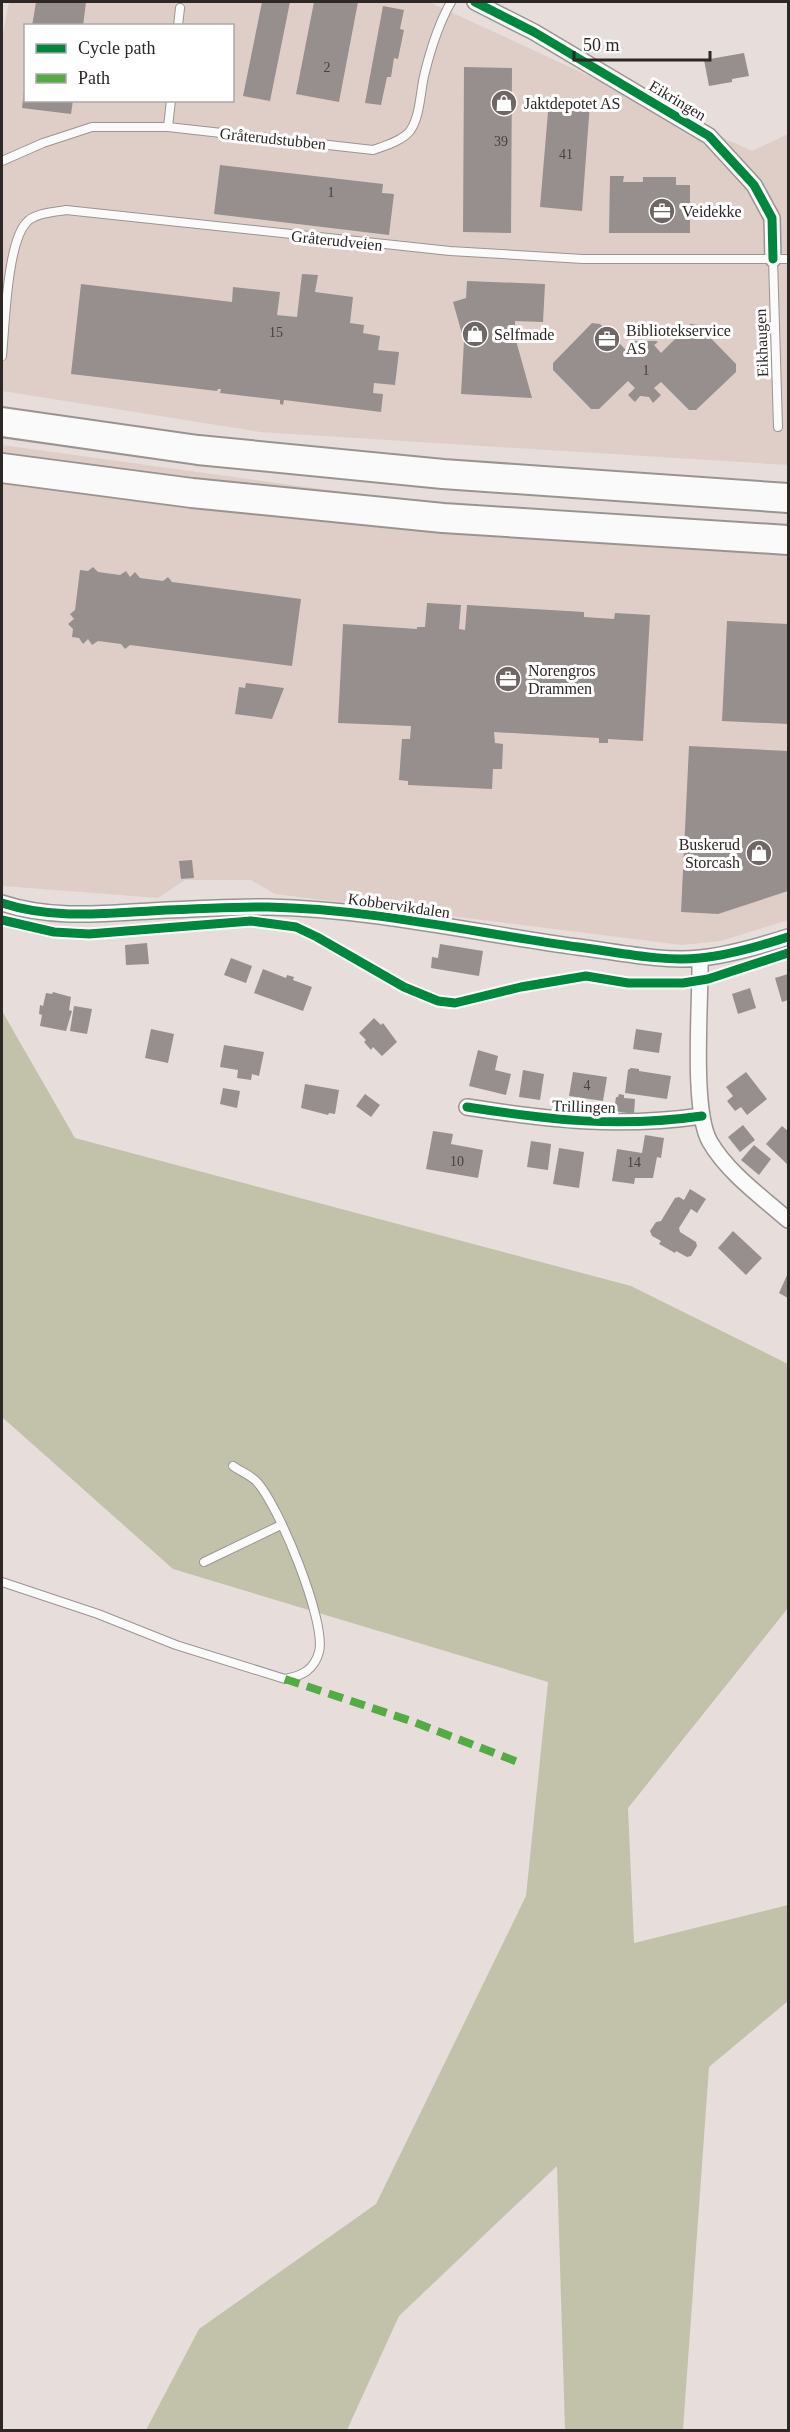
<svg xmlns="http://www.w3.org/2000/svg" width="790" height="2432" font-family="'Times New Roman',serif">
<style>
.built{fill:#dfcec8;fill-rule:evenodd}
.forest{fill:#c2c2ab}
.building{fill:#968f8d}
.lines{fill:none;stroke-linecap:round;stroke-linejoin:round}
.lane-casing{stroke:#9a9491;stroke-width:10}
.street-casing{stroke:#9a9491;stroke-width:18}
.highway-casing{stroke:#9a9491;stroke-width:32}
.lane{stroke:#fbfafa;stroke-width:8}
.street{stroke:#fbfafa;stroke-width:15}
.highway{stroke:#fbfafa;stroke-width:28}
.quiet{stroke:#54aa44;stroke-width:8;stroke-dasharray:15 8;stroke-linecap:butt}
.cycleway-casing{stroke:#fff;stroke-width:13}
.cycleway{stroke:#00873e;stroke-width:9}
.labels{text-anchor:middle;stroke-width:6;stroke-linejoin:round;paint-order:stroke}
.number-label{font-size:14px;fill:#47413f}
.street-label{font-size:16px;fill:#2d2725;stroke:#fff}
.poi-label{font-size:16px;fill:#2d2725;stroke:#fff;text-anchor:start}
</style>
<rect width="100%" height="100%" fill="#e7dedb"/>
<path class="built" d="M9,2H429L752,151L788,134V465L260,432L2,391V39ZM26,26H232V100H26Z
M2,445L788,553V920L721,941L682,945L275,894L251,880H185L158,898L2,886Z"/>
<path class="forest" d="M2,1011L75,1138L631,1286L788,1364V1608L628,1808L634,1943L788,1905V2001L709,2067L683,2430H565L557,2166L399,2316L347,2430H146L199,2329L376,2204L526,1896L548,1682L173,1569L2,1417Z"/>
<path class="building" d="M36,2H86L83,26H32Z
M262,2H290L270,101L243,96Z
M314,2H358L339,102L296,94Z
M383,6L404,10L400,29L404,30L398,59L394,58L391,77H387L381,105L365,103Z
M744,53L749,76L732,79V82L709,86L704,60Z
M464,67L512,68L511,233L463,232Z
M24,90L26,100H73L71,114L22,108Z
M549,100L590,103L582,211L540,207Z
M220,165L383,184L382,193L394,194L389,235L214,214Z
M610,176H624L623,182H643V177H676V185H690V233H609Z
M302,274L318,275L315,292L353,297L350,323L364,325L363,333L380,336L378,350L399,352L395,385L374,383L373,393L383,394L381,412L284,400L283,405L280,404V400L220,393L221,389H218L217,391L71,374L81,284L232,302L233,287L280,292L277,315L297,317Z
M467,281L545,284L543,322L515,321V337L532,398L461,394L464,341L453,302L466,298Z
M592,323L600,324L629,353L635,346L632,342L633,341H656L658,342L654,345L661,353L690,324L698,325L736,364V372L696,410H689L661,382L654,388L661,395L653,403L649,397L640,396L635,402L628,395L635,388L628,381L599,409H591L553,370V363Z
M93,567L98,572L120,575L126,571L130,577L135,572L140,578L163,581L168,577L172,582L301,599L292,666L130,645L125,649L121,644L98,641L92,645L88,639L83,644L79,638L72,637L73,629L68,624L74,619L70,614L75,610L80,570L88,571Z
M427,603L461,605L459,629L465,630L467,605L584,612V617L614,619L615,613L650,615L643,741L608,739V743H599V738L494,732L495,743L503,744L502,769H493L492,789L408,785V781L399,780L402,739H410L411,726L338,723L343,624L417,629V627H425Z
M727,621L788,624V724L722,721Z
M246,683L284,688L272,719L235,714L239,687L245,688Z
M689,746L788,751V891L718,914L681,912Z
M192,860L194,878L181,879L179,861Z
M147,943L149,964L126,965L125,945Z
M440,944L483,951L479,976L431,968L432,957L438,958Z
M231,958L252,966L246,983L224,975Z
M263,969L286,978L287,975L294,977L293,980L312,987L303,1011L254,993Z
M788,974V1000L782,1002L775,978Z
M750,988L756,1008L738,1014L732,994Z
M53,992L71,997L69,1010L72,1011L66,1031L40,1026L42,1015L39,1014L40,1005L43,1006L46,993L52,994Z
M74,1006L92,1009L87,1034L70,1031Z
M374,1018L381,1025L383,1023L397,1042L382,1056L373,1047L371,1050L364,1042L366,1040L359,1033Z
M151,1029L174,1034L168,1063L145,1058Z
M636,1029L662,1033L659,1053L633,1049Z
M224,1045L264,1052L259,1076L252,1074L251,1080L237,1078L238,1070L220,1067Z
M478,1050L498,1056L495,1070L511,1074L506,1095L469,1086Z
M631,1068L639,1069V1071L671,1076L667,1099L625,1093L628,1070Z
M523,1070L544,1074L540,1100L519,1097Z
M573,1072L607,1077L603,1101L569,1096Z
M746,1072L767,1099L747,1115L741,1107L735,1111L727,1101L733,1096L726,1087Z
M305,1084L339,1090L335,1114L329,1113L328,1115L301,1108Z
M223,1088L240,1091L237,1108L220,1104Z
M365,1094L380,1105L371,1117L356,1106Z
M619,1094L624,1095V1098L635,1099L634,1114L614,1111L616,1097H618Z
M743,1125L755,1140L740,1152L728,1137Z
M782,1126L788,1131V1165L766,1144Z
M433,1131L453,1134L451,1144L483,1150L478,1178L426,1169Z
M645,1135L664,1138L661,1158L657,1157L653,1178H635L634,1184L612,1181L617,1149L642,1153Z
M531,1141L551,1144L548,1170L527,1167Z
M754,1145L771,1159L759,1175L741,1160Z
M559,1148L584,1152L579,1188L553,1184Z
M690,1189L706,1199L697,1213L691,1209L679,1228L680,1232L696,1242L697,1246L691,1256L687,1257L676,1251L675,1253L659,1244L661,1241L652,1236L650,1231L656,1222L661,1221L675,1198L679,1197L684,1200Z
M733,1231L762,1258L746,1275L718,1248Z
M788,1273V1298L779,1293Z"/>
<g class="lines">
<g class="lane-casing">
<path id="lane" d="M178,26L180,8
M168,127L171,100
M2,161L43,143L92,127H168L373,150C384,146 402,141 410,131C421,115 420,90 425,72C431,48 439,23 451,2
M773,259L778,427
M2,356C5,325 7,244 26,223C34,213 54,212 66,210L450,251L583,259H788
M204,1562L281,1525
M2,1582L98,1614L176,1645L285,1679C302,1676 314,1670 319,1652C327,1623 278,1503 256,1481C250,1475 240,1471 233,1466"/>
</g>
<g class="street-casing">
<path id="street" d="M475,2L534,32L709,136L754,185L772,218L773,259
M2,903C50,919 100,914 150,911C189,909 229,907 268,907C372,909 475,933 578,947C618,952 661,962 700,958C730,955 760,946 788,937
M700,958C701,1000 691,1110 710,1142C728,1173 762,1197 788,1220
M467,1107C550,1120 617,1128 702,1116"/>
</g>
<g class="highway-casing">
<path id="highway" d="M2,422L198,450L443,474L788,498
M2,468L192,493L443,518L788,540"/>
</g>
<use href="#lane" class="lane"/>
<use href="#street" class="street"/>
<use href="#highway" class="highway"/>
<path class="quiet" d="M285,1679L411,1721L518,1762"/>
<g class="cycleway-casing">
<path id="cycleway" d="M475,2L534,32L709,136L754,185L772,218L773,259
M2,903C50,919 100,914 150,911C189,909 229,907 268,907C372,909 475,933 578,947C618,952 661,962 700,958C730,955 760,946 788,937
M2,920L54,932L89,934L251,921L296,927L317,937L404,987L438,1001L455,1003L521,987L586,976L628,983H683L708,979L788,953
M467,1107C550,1120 617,1128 702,1116"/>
</g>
<use href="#cycleway" class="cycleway"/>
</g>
<defs>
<g id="shop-disc" transform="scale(1.35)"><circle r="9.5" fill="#6e6765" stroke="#fff"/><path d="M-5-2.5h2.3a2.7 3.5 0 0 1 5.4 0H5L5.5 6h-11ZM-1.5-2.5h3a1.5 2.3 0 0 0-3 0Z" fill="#fff"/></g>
<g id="office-disc" transform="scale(1.35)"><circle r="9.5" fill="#6e6765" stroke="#fff"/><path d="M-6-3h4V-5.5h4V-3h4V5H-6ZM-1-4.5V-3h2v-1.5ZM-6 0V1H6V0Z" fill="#fff"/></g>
</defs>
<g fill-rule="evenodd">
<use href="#shop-disc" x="504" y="103"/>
<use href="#office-disc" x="662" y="211"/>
<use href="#shop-disc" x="475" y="334"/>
<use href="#office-disc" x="607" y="339"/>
<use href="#office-disc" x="508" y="679"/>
<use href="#shop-disc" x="759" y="853"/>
</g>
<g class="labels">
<g class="number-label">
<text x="327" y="72">2</text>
<text x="501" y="146">39</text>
<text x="566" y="159">41</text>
<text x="331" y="197">1</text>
<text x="276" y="337">15</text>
<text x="646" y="375">1</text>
<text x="587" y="1090">4</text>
<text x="457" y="1166">10</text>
<text x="634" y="1167">14</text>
</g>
<g class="street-label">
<text transform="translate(678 100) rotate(31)" y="6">Eikringen</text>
<text transform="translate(273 138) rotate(6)" y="6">Gråterudstubben</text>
<text transform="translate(337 240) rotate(6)" y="6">Gråterudveien</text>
<text transform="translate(761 343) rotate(-92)" y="6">Eikhaugen</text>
<text transform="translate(399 905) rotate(8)" y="6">Kobbervikdalen</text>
<text transform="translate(584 1106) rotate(2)" y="6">Trillingen</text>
</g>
<g class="poi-label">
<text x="524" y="109">Jaktdepotet AS</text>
<text x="682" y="217">Veidekke</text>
<text x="626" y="336">Bibliotekservice<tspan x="626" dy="18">AS</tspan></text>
<text x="494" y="340">Selfmade</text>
<text x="528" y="676">Norengros<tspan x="528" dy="18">Drammen</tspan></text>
<text x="740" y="850" text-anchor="end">Buskerud<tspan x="740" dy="18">Storcash</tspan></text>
</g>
</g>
<rect width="790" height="2432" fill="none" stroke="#2d2725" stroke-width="6"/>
<rect x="24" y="24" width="210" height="78" fill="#ffffff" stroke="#aba9a8" stroke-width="1.5"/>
<rect x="36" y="44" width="30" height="9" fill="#00873e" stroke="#aba9a8" stroke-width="1.5"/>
<text x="78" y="54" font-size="18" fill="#2d2725">Cycle path</text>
<rect x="36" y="74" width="30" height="9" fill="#54aa44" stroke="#aba9a8" stroke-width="1.5"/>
<text x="78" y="84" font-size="18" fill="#2d2725">Path</text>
<path d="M574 51v9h136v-9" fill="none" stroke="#2d2725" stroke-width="3"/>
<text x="583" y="51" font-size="18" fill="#2d2725" stroke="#ffffff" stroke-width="4.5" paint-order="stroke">50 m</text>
</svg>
